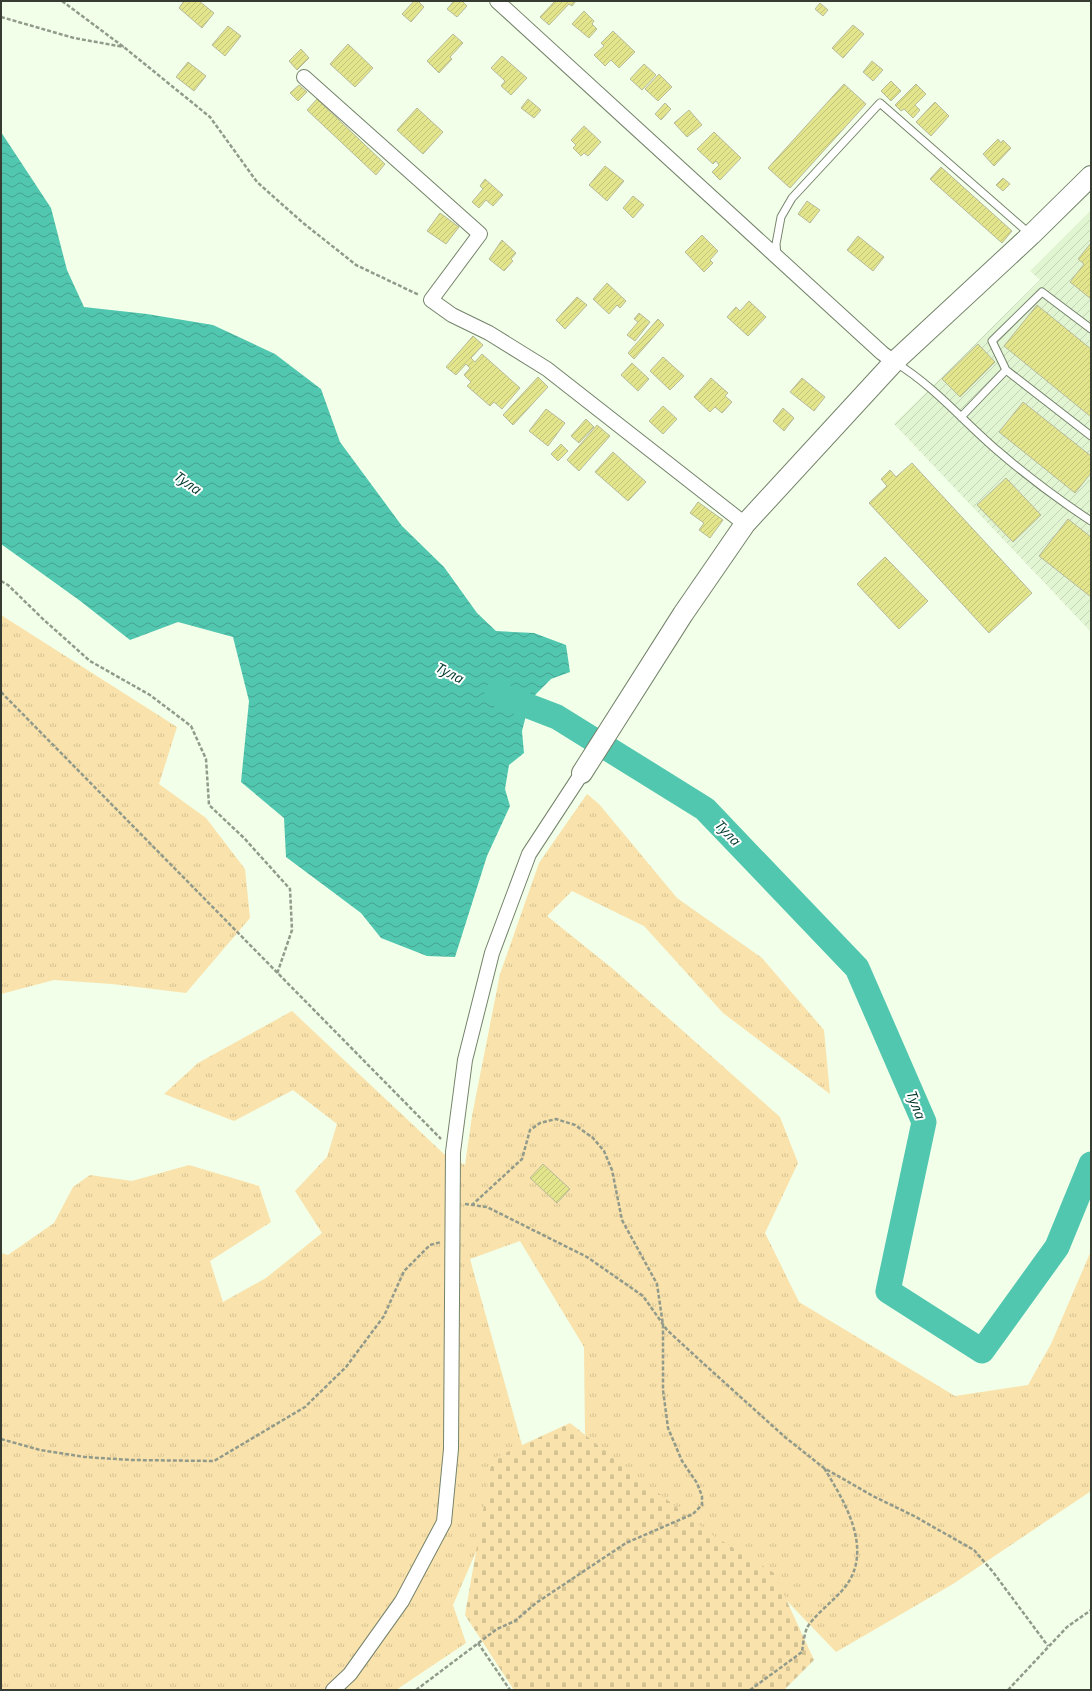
<svg xmlns="http://www.w3.org/2000/svg" width="1092" height="1691" font-family="'Open Sans',sans-serif">
<style>
.industrial{fill:url(#industrial-furrows)}
.grass{fill:url(#grass-tufts)}
.cemetery{fill:url(#cemetery-stones)}
.water{fill:url(#water-waves)}
.lines{fill:none;stroke-linecap:round;stroke-linejoin:round}
.river{stroke:#52c7b0;stroke-width:25}
.building{fill:url(#building-hatch);stroke:#b8ba9d}
.lane-casing{stroke:#75836b;stroke-width:9}
.street-casing{stroke:#75836b;stroke-width:16}
.secondary-casing{stroke:#75836b;stroke-width:22}
.path{stroke:#929b8b;stroke-width:2.5;stroke-dasharray:4 2;stroke-linecap:butt}
.lane{stroke:#fff;stroke-width:7}
.street{stroke:#fff;stroke-width:14}
.secondary{stroke:#fff;stroke-width:20}
.labels{text-anchor:middle;stroke-width:4;stroke-linejoin:round;paint-order:stroke}
.water-label{font-size:14px;font-style:italic;fill:#00372d;stroke:#fff}
</style>
<defs>
<pattern id="industrial-furrows" width="10" height="10" patternUnits="userSpaceOnUse"><rect width="10" height="10" fill="#e1f5d3"/><path d="M-1 1l2-2M0 10L10 0M9 11l2-2" fill="none" stroke="#c2d3b6"/></pattern>
<pattern id="grass-tufts" width="24" height="20" patternUnits="userSpaceOnUse"><rect width="24" height="20" fill="#f9e2ab"/><path d="M3 7l-1-3M5 7V3M7 7l1-3M15 17l-1-3M17 17v-4M19 17l1-3" fill="none" stroke="#d6c394"/></pattern>
<pattern id="cemetery-stones" width="16" height="16" patternUnits="userSpaceOnUse"><rect width="16" height="16" fill="#f9e2ab"/><path d="M2 7V4a2 2 0 0 1 4 0v3zM10 15v-3a2 2 0 0 1 4 0v3z" fill="#d6c394"/></pattern>
<pattern id="water-waves" width="16" height="10" patternUnits="userSpaceOnUse"><rect width="16" height="10" fill="#52c7b0"/><path d="M0 5q4-4 8 0t8 0" fill="none" stroke="#45a390"/></pattern>
<pattern id="building-hatch" width="6" height="6" patternUnits="userSpaceOnUse"><rect width="6" height="6" fill="#e2e58c"/><path d="M-1 1l2-2M0 6l6-6M5 7l2-2" fill="none" stroke="#c2c579"/></pattern>
</defs>
<rect width="100%" height="100%" fill="#f2ffe9"/>
<path class="industrial" d="M1091,210V632L894,424L1040,280L1030,271Z"/>
<path class="grass" d="M1,615L177,727L159,784L206,818L245,869L250,918L186,993L112,984L54,980L1,994Z
M587,794L599,804L677,898L762,958L824,1030L830,1094L723,1013L644,926L572,891L547,916L613,969L780,1117L798,1163L765,1233L799,1302L955,1396L1028,1385L1051,1344L1091,1251V1491L953,1584L836,1652L788,1602L585,1435L584,1347L520,1241L470,1259L522,1445L453,1605L466,1643L396,1690L1,1689V1253L8,1255L54,1223L73,1187L90,1175L132,1181L189,1165L259,1186L271,1222L210,1261L223,1302L266,1278L322,1233L295,1191L327,1157L337,1124L293,1090L234,1121L164,1094L198,1063L292,1011L444,1154L465,1165L472,1116L500,974L539,863Z"/>
<path class="cemetery" d="M570,1423L709,1533L774,1573L814,1660L784,1690H514L465,1615L492,1459Z"/>
<path class="water" d="M1,132L51,208L67,270L84,307L147,314L213,325L275,354L321,389L340,442L402,526L444,567L477,613L496,631L534,633L566,645L570,672L551,679L530,700L522,731L524,753L509,765L505,789L510,806L487,856L455,957L427,956L381,938L361,913L286,857L284,818L241,782L249,701L233,637L178,622L130,640L79,600L1,544Z"/>
<g class="lines">
<path class="river" d="M497,694L557,717L705,809L857,968L924,1122L888,1291L982,1351L1057,1247L1091,1164"/>
</g>
<path class="building" d="M184,1H199L214,13L202,28L179,8Z
M414,1H418L424,7L411,22L402,14Z
M454,1H462L467,6L457,17L447,9Z
M555,1H576L572,6L569,4L549,25L540,17Z
M820,3L828,10L823,16L815,9Z
M584,11L594,21L592,24L597,29L589,38L572,24Z
M853,25L864,34L843,58L832,48Z
M228,26L241,36L225,56L212,45Z
M613,31L635,52L619,68L611,60L605,66L594,55L604,46L601,43Z
M453,34L463,43L450,57L452,59L439,73L427,61Z
M348,44L373,68L355,87L330,64Z
M301,49L309,58L297,70L289,61Z
M502,56L527,78L511,95L501,86L505,81L491,68Z
M872,61L883,70L873,81L863,72Z
M188,62L206,76L194,91L176,77Z
M644,64L656,75L642,90L630,79Z
M659,74L672,87L658,101L645,89Z
M891,81L901,91L891,101L881,91Z
M844,84L866,104L790,188L768,168Z
M916,84L926,94L915,105L920,110L913,118L904,109L901,111L895,105Z
M299,85L307,92L298,101L290,93Z
M317,99L385,164L376,175L307,110Z
M528,99L541,110L534,118L521,108Z
M935,102L949,116L931,136L916,122Z
M665,103L671,109L661,120L655,114Z
M417,108L443,132L423,154L397,130Z
M689,110L702,125L687,137L674,123Z
M584,126L601,142L588,156L584,153L581,156L573,148L576,145L571,140Z
M714,132L741,158L720,180L712,172L719,165L716,161L713,164L697,149Z
M998,139L1001,143L1003,140L1011,148L994,166L983,154Z
M605,166L624,181L607,201L589,185Z
M941,167L1012,231L1002,243L930,179Z
M1003,178L1010,184L1003,191L996,185Z
M485,179L503,195L493,206L486,200L479,208L472,202L483,189L480,186Z
M633,196L644,205L633,218L623,208Z
M807,201L820,210L810,223L798,214Z
M440,213L459,227L446,244L427,231Z
M702,235L718,251L710,260L713,263L704,272L685,252Z
M858,236L884,257L873,271L847,250Z
M502,240L516,253L511,259L513,261L504,271L489,259Z
M1091,243V299L1070,282L1084,264L1078,259Z
M607,283L626,301L620,308L617,305L609,314L593,299Z
M577,297L587,305L565,329L556,320Z
M749,301L766,317L748,336L727,317L736,307L740,311Z
M1037,305L1091,349V417L1004,346Z
M639,313L650,322L635,341L627,335L638,322L634,319Z
M658,319L664,325L634,359L628,353Z
M473,336L483,345L471,358L475,362L482,354L520,388L502,409L494,402L490,406L467,386L471,382L464,375L470,368L466,364L456,375L446,367Z
M978,344L995,362L960,397L942,379Z
M663,357L684,376L670,390L650,371Z
M632,363L649,379L638,391L621,375Z
M538,377L548,387L513,425L503,415Z
M711,378L728,393L725,396L732,402L722,413L715,407L710,412L694,397Z
M802,378L825,397L814,411L790,392Z
M1023,402L1091,456V473L1075,493L999,432Z
M663,406L677,419L663,434L649,421Z
M783,408L794,418L784,431L773,421Z
M546,409L565,423L548,446L529,431Z
M586,419L594,427L579,443L571,436Z
M597,425L610,436L579,471L567,460Z
M561,444L568,451L558,461L551,454Z
M613,452L646,482L628,501L595,472Z
M912,463L1032,593L989,633L869,503L887,486L881,479L890,470L896,477Z
M1006,478L1041,515L1013,542L977,505Z
M698,502L723,520L710,538L699,530L704,523L690,513Z
M1068,519L1091,537V597L1039,556Z
M885,557L928,601L899,629L857,584Z
M543,1164L570,1189L557,1203L530,1178Z"/>
<g class="lines">
<g class="lane-casing">
<path id="lane" d="M777,255L776,244L781,217L792,198L880,103L1031,235
M896,363C934,386 964,422 998,451C1027,476 1059,500 1091,521
M1006,370L992,341L1042,292L1091,329
M961,417L1006,370L1091,436"/>
</g>
<g class="street-casing">
<path id="street" d="M497,1L882,353L894,362
M304,77L480,234L431,300L452,315L489,333L547,369L745,524
M333,1690L350,1674L402,1601L444,1522L451,1449L453,1152L465,1060L492,953L529,854L582,773"/>
</g>
<g class="secondary-casing">
<path id="secondary" d="M582,773L683,614L745,524L894,362L1031,235L1091,176"/>
</g>
<path class="path" d="M62,1L125,48L210,117L257,182L302,222L356,265L419,295
M1,17L74,38L124,47
M1,581L8,585L44,620L90,661L150,695L191,726L206,759L209,805L244,838L290,889L292,930L277,974
M1,692L441,1139
M465,1204L487,1207L587,1257L643,1296L667,1330L704,1364L786,1438L824,1468L873,1496L914,1516L974,1550L993,1572L1048,1646
M1,1439L40,1450L85,1457L131,1460L214,1461L305,1407L346,1367L384,1316L404,1271L430,1245L441,1242
M478,1643L510,1690
M416,1690L497,1629L515,1621L536,1603L626,1543L693,1514L702,1505V1496L697,1483L682,1461L668,1428L663,1390V1325L657,1284L622,1220L612,1170L604,1151L593,1138L575,1125L556,1119L540,1123L530,1130L522,1159L472,1205
M750,1690L802,1652C803,1645 804,1635 807,1628C812,1617 836,1599 845,1587C874,1550 845,1502 824,1468
M1008,1690L1067,1627L1091,1610"/>
<use href="#lane" class="lane"/>
<use href="#street" class="street"/>
<use href="#secondary" class="secondary"/>
</g>
<g class="labels">
<g class="water-label">
<text transform="translate(188 483) rotate(35)" y="5">Тула</text>
<text transform="translate(450 673) rotate(27)" y="5">Тула</text>
<text transform="translate(728 833) rotate(46)" y="5">Тула</text>
<text transform="translate(916 1105) rotate(69)" y="5">Тула</text>
</g>
</g>
<rect width="1092" height="1691" fill="none" stroke="#363c32" stroke-width="4"/>
</svg>
